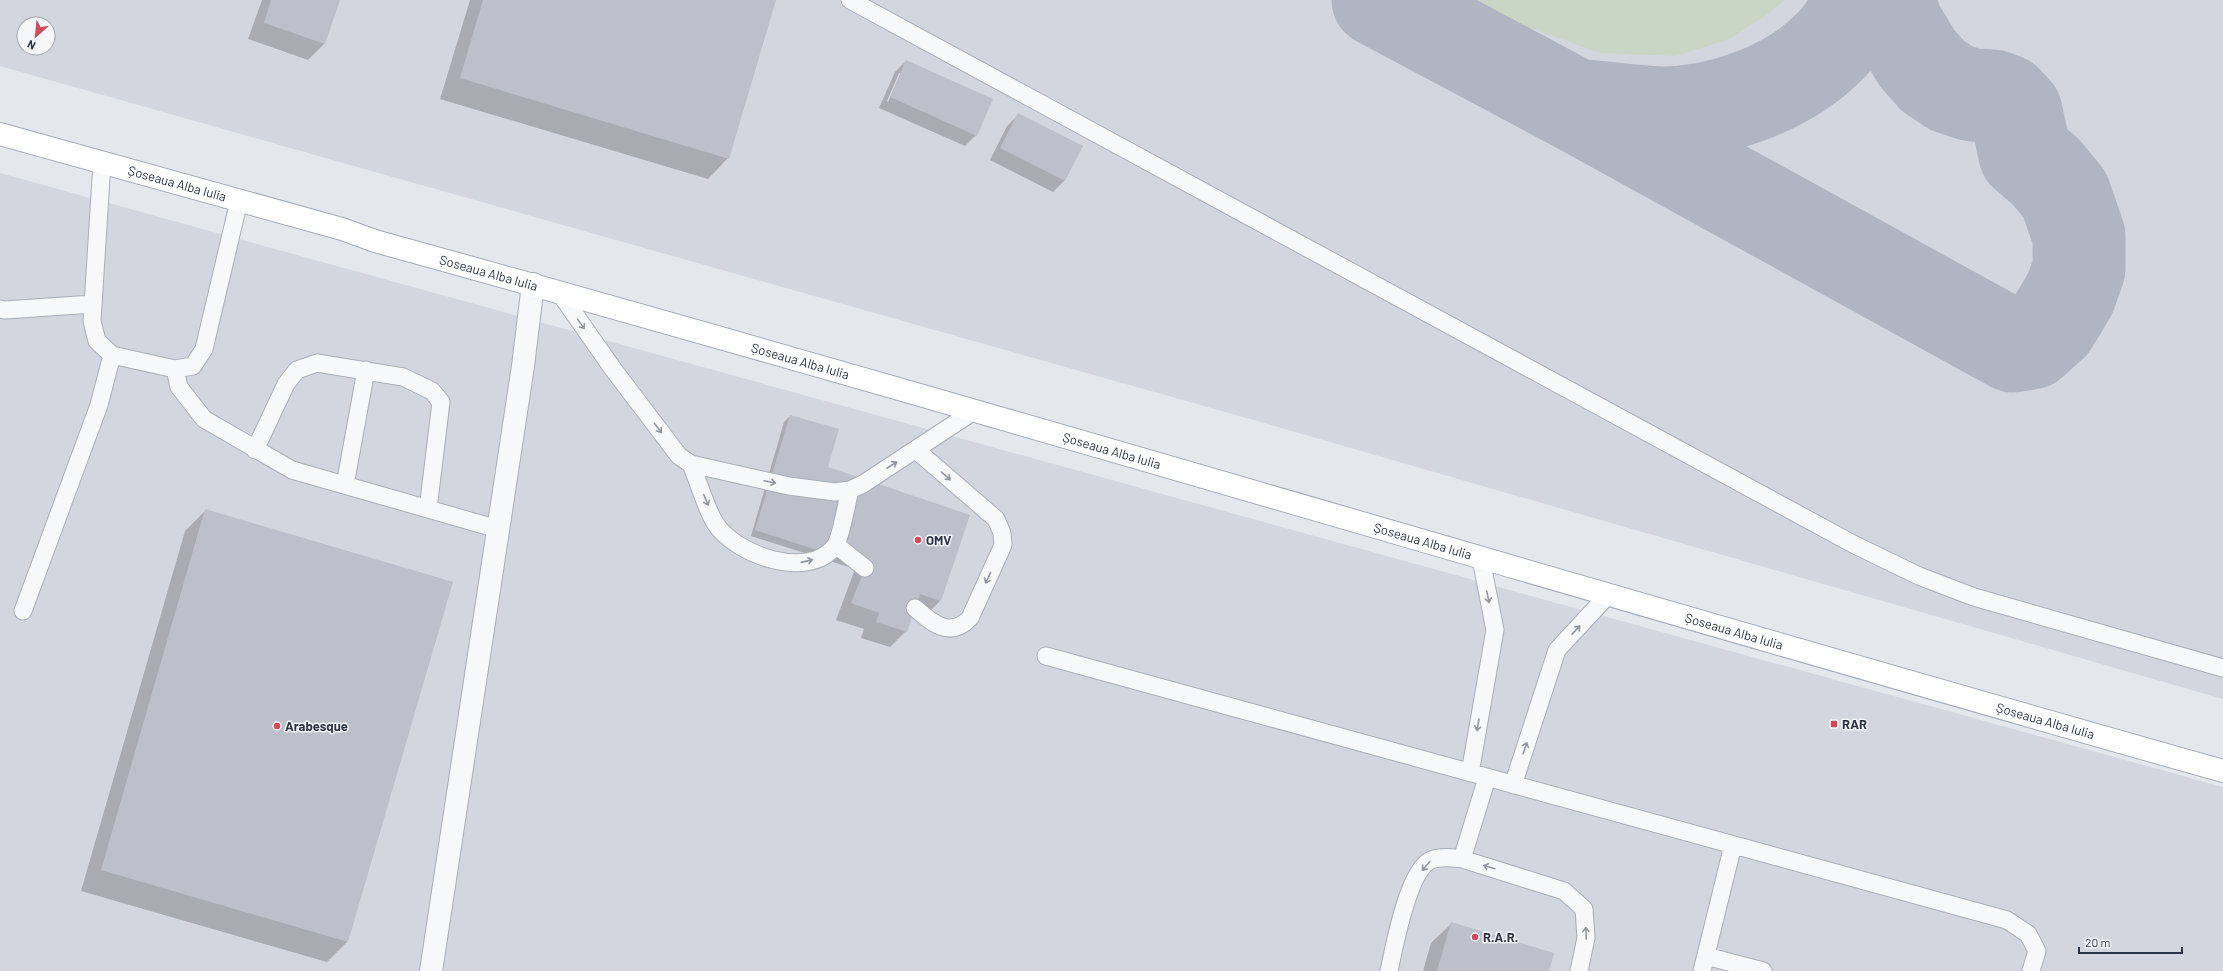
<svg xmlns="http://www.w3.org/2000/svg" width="2223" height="971" font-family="Barlow,sans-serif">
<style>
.built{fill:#d2d6de;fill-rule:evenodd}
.green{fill:#c9d6c5}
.shadow{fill:#0003;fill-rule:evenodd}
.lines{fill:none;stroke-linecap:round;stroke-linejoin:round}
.taxiway{stroke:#b0b6c1;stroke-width:93}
.building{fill:#bbc0ca}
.lane-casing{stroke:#a9aeb7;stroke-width:19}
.street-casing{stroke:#a9aeb7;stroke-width:24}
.primary-casing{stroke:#a3abb8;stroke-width:24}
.lane{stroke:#f7f8fa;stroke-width:17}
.street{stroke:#f7f8fa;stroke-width:22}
.primary{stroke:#fff;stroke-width:22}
.oneway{stroke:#9196a0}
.poi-dot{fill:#d1495b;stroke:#f4f6f9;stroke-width:1.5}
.labels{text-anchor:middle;stroke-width:3;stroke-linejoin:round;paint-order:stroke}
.street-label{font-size:13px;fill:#2b3445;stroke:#f4f6f9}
.poi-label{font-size:13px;font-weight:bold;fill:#2b3445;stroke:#f4f6f9;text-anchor:start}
</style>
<rect width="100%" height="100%" fill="#e4e7ec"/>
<path class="built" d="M0,0H2223V699L1250,419L0,66ZM24,24H48V48H24Z
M0,173L2223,787V971H0Z"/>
<path class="green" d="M1471,0H1785L1771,12L1730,39L1676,56L1600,53L1525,26Z"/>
<path class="shadow" d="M262,0H339L324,44L308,60L248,39Z
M470,0H774L728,158L708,179L440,99Z
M906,61L976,135L965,146L879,108L895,72ZM899,73H901L888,102L887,101Z
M1018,115L1081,147L1064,181L1053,192L990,160L1007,126Z
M790,416L827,468L940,601L924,617L912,612L906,631L890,647L861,638L864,629L836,620L855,569L751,536L784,422Z
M206,510L452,582L347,942L327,962L81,891L185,531Z
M1452,923L1548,971H1423L1431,943Z"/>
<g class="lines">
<path class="taxiway" d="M1378,0L1575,105L2013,346L2031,343L2052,324L2070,294L2079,269V236L2065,195L2046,172L2025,154L2016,112L2006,101L1993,96L1972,95L1951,88L1933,76L1917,58L1897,25L1888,0
M1585,106C1610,108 1636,112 1661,113C1718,113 1788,89 1829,47C1843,34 1853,17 1862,0"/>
</g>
<path class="building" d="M271,0H340L325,44L264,23Z
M483,0H776L729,159L460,78Z
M906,60L993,99L977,136L890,97Z
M1018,113L1083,146L1065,181L1000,148Z
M790,415L839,429L828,467L970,515L941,601L920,594L907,632L876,622L879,613L851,603L866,566L755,530Z
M205,509L453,582L348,942L101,870Z
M1451,922L1554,953L1549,971H1437Z"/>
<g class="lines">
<g class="lane-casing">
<path id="lane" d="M850,0L1853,544L1919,576L1974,597L2223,668
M102,163L92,321L97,341L112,355L175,369L193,366L204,349L239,201
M559,292L613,369L679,456L691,464L789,486L835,492L850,490L863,484L974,411
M0,309L5,310L93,304
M175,369L179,387L204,419L292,470L498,529
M255,450L286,384L297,370L317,363L403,377L432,391L441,402L428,509
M691,464C699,483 705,506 715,523C735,555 809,581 835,546C841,538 847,501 850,490
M345,485L366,370
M836,545L865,568
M915,608C932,623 950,639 970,618L1003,545L1002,533L996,519L916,450
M23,611L99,405L112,355
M1046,656L2007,920L2028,934L2037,951L2031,971
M1470,773L1495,630L1481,559
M1513,785L1557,650L1608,595
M1462,859L1487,778
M1706,956L1763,971
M1389,971C1394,948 1408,870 1431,860C1441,856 1453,858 1462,859L1564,891L1584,909L1586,938L1579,971
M1702,971L1733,845"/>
</g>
<g class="street-casing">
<path id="street" d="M431,971L523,366L533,284"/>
</g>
<g class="primary-casing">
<g id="primary">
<path id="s1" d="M0,134L342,229L375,241C993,412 1606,597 2223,771"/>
</g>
</g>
<use href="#lane" class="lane"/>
<use href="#street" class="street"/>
<use href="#primary" class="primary"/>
</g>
<defs><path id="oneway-shaft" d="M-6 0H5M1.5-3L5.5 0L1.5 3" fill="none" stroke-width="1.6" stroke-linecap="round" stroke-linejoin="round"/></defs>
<g class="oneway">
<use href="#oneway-shaft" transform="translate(581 324) rotate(55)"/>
<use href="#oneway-shaft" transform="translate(658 428) rotate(53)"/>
<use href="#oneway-shaft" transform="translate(892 465) rotate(-33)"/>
<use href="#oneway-shaft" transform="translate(946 476) rotate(41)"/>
<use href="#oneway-shaft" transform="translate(770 482) rotate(12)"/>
<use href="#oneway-shaft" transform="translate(706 500) rotate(68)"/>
<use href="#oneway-shaft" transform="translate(807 561) rotate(-13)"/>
<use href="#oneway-shaft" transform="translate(988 578) rotate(115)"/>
<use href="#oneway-shaft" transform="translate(1488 597) rotate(78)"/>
<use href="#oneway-shaft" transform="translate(1576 630) rotate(-47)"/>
<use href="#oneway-shaft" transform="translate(1478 725) rotate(100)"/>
<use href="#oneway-shaft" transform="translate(1525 748) rotate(-72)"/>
<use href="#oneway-shaft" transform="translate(1426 866) rotate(131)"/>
<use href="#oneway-shaft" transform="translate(1489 867) rotate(-163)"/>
<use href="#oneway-shaft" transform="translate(1586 933) rotate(-92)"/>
</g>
<g class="poi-dot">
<circle cx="918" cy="540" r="4"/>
<rect x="1830" y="720" width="8" height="8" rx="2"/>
<circle cx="277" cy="726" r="4"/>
<circle cx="1475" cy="937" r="4"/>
</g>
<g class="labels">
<g class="street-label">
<text dy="5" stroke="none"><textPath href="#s1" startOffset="184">Șoseaua Alba Iulia</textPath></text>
<text dy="5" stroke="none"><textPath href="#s1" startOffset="508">Șoseaua Alba Iulia</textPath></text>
<text dy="5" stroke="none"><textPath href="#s1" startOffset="832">Șoseaua Alba Iulia</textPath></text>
<text dy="5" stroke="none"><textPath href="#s1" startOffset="1156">Șoseaua Alba Iulia</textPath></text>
<text dy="5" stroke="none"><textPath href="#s1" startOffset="1480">Șoseaua Alba Iulia</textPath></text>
<text dy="5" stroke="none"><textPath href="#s1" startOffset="1804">Șoseaua Alba Iulia</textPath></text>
<text dy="5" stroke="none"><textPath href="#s1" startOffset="2128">Șoseaua Alba Iulia</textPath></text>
</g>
<g class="poi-label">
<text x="926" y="545">OMV</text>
<text x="1842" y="729">RAR</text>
<text x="285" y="731">Arabesque</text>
<text x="1483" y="942">R.A.R.</text>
</g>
</g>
<g transform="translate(36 36) rotate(207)"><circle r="19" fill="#f4f6f9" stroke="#a4a8b1"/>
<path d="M0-3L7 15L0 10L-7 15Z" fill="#d1495b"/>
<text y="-6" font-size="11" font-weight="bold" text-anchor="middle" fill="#2b3445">N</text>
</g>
<path d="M2079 947v6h103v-6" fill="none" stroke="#2b3445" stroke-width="2"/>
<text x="2085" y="947" font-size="12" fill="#2b3445" stroke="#f4f6f9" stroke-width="3" paint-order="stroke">20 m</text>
</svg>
